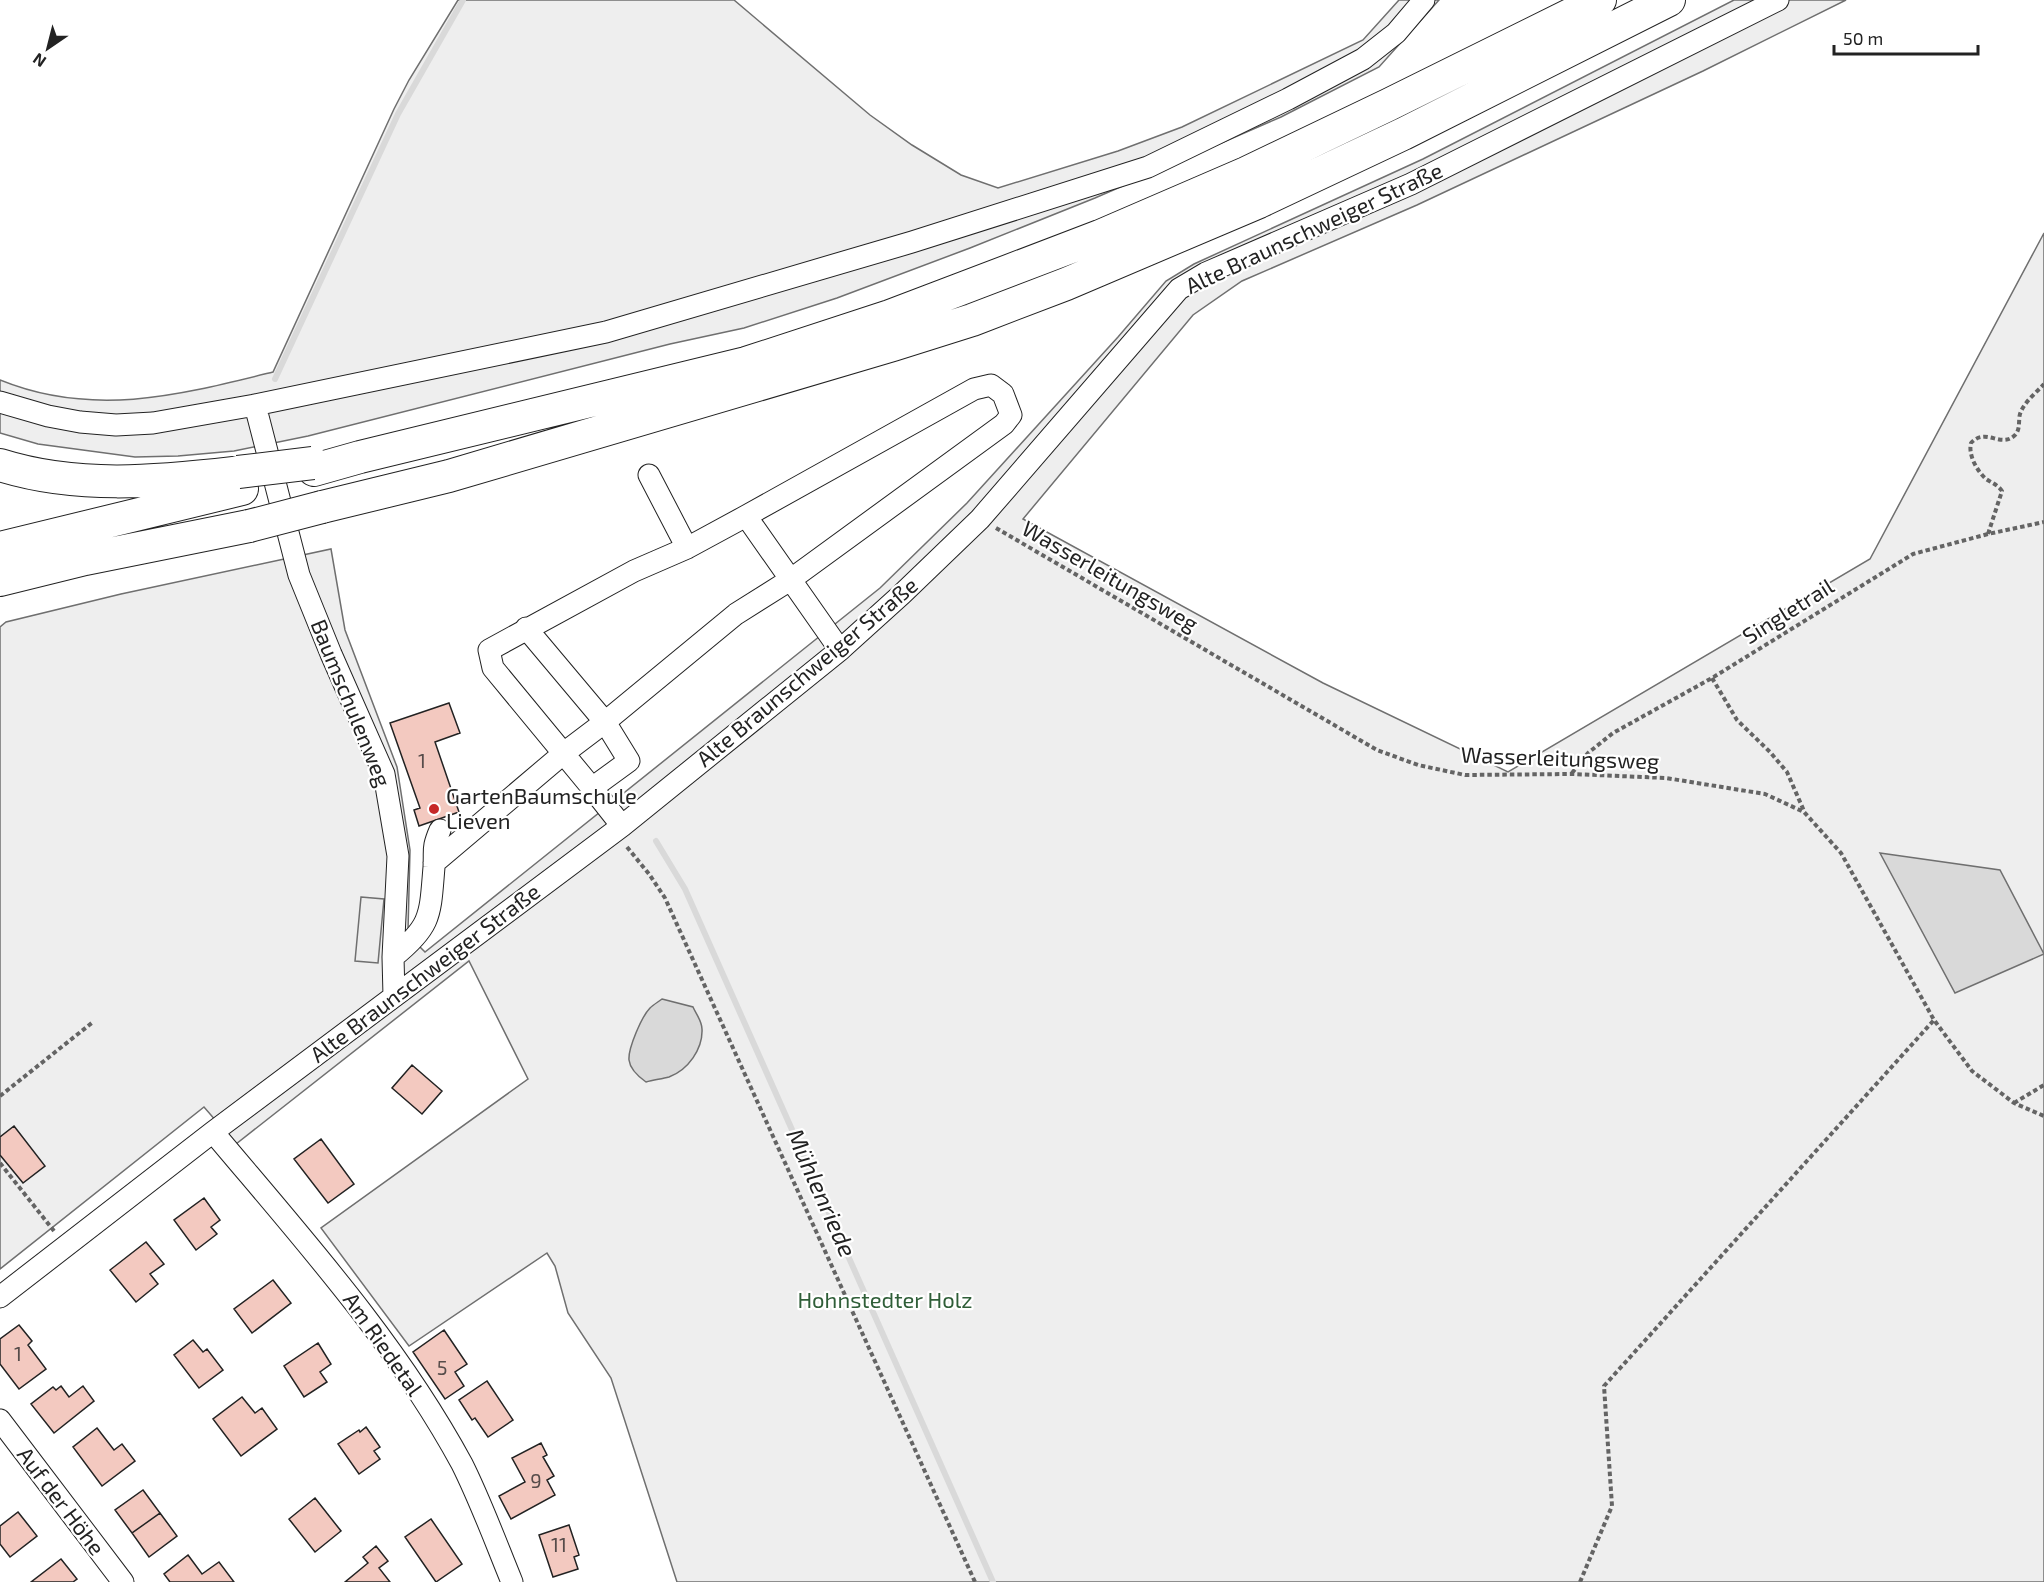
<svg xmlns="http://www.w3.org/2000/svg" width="2044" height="1582" font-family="'Exo 2',sans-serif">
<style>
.green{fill:#eee;stroke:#6f6f6f;stroke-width:1.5}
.parking{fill:#ededed;stroke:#6f6f6f;stroke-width:1.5}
.water{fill:#d9d9d9;stroke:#6f6f6f;stroke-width:1.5}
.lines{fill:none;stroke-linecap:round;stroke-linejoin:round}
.stream{stroke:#d9d9d9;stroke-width:6}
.building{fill:#f3c9c0;stroke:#222;stroke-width:1.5}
.minor-casing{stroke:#222;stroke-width:23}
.highway-casing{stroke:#222;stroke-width:34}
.path{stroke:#646464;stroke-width:4;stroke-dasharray:4.5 3;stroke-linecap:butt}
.minor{stroke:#fff;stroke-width:21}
.highway{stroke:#fff;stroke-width:32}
.highway-bridge-casing{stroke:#222;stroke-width:34;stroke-linecap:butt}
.highway-bridge{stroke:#fff;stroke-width:32}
.poi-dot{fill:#c62828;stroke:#fff;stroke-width:2}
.labels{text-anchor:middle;stroke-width:4.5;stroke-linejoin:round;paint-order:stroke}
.number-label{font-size:20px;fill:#564c4a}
.street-label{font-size:22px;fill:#222;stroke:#fff}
.poi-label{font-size:22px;fill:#222;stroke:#fff;text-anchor:start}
.park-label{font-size:22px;fill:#2f5e38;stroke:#fff}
.water-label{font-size:24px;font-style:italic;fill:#222;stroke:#fff}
</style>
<rect width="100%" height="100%" fill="#fff"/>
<path class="green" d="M458,0H734L870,115L912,145L961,175L998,188L1118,151L1182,127L1363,40L1399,0H1439L1379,67L1281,117L1095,198L970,248L837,298L744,328L670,344L308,436L234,451L178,456L135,457L38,444L0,433V380C93,418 180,395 273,372L394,109L409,80Z
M1734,0H1846L1703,71L1417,205L1242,281L1193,315L1023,519L1323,683L1508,772L1870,559L2044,233V1582H677L611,1378L568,1313L555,1266L547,1253L409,1346L321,1228L528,1079L469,961L236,1144L204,1107L0,1269V627L6,622L121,594L331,549L345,630L397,767L410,850L408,931L414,941L425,952L880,588L967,503L1118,337L1166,281L1194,264L1423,159Z"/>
<path class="parking" d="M361,897L384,899L378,963L355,961Z"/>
<path class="water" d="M1880,853L2000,870L2044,954L1955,993Z
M662,999L693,1007C696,1014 702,1021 702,1029C703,1049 688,1070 669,1077C661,1079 653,1080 646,1082C639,1077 630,1069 629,1060C628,1048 642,1016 650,1008C653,1005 658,1002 662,999Z"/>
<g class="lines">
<path class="stream" d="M275,379L398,114L463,0
M656,841L685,889L993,1582"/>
</g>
<path class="building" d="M449,703L460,733L435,742L459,812L419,826L414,810L420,808L390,723Z
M412,1065L442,1091L422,1114L392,1088Z
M14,1126L45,1166L23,1183L0,1155V1137Z
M321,1139L354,1184L328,1203L294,1159Z
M204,1198L220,1220L211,1227L217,1234L196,1250L174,1220Z
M146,1242L164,1264L150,1274L158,1284L136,1302L110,1270Z
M273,1280L291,1303L252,1333L234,1309Z
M19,1325L32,1341L28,1345L46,1369L19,1389L0,1364V1339Z
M444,1330L467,1364L455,1372L464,1386L445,1399L413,1352Z
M193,1340L203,1352L207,1349L223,1370L199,1388L174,1355Z
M318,1343L331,1364L320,1372L327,1382L304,1397L284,1366Z
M487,1381L513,1420L488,1437L475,1418L472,1420L459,1400Z
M61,1386L69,1397L83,1386L94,1401L54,1433L31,1404L53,1387L56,1390Z
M242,1397L255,1413L262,1408L277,1429L241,1456L213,1419Z
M366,1427L380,1447L374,1451L380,1459L359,1474L338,1444L359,1430L360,1432Z
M97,1428L114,1450L122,1444L135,1461L102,1486L73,1447Z
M541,1443L547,1455L543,1457L554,1476L547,1480L555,1495L511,1519L499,1496L525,1482L512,1458Z
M143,1490L160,1513L132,1533L115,1510Z
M315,1498L341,1531L315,1552L289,1519Z
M18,1512L37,1536L10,1557L0,1544V1526Z
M160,1513L177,1536L149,1557L132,1533Z
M431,1519L462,1564L436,1582L405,1537Z
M569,1525L579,1555L574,1557L578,1569L553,1577L539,1535Z
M376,1546L388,1561L379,1568L390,1582H345L368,1563L363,1557Z
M188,1555L202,1574L219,1562L234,1582H170L164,1574Z
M61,1559L77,1579L73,1582H31Z"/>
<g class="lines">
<g class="minor-casing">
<path id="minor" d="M0,402L48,416L80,422L116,425L153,423L255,405L606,332L912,242L1148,167L1288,99L1363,59L1396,33L1424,0
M255,405L299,575L331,654L384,774L398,856L393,957L394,996
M649,475L687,548
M746,516L840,650
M526,628L605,722L629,761L592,788L622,826
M434,863L564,753L605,722L736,614L790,580L1004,424L1011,415L1003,394L991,385L974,389L746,516L687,548L634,571L489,650L493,668L592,788
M393,957C432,926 430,915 434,867C435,848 432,849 440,830
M213,1132C302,1238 396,1342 462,1464C481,1502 496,1543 512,1582
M0,1297L213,1132L622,826L840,650L902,594L980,519L1179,289L1206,273L1411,184L1778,0
M0,1420L123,1582"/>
</g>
<g class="highway-casing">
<path id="highway" d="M0,465C76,489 156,482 234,473
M314,470L360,457L746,363L890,316L1100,236L1246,173L1388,105L1600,0
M322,507L449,476L893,345L972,320L1066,284L1259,202L1403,134L1669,0
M0,548L242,489
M0,580L85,559L249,526"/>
</g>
<path class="path" d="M996,528L1377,750L1418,765L1465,775L1572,774L1666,778L1765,794L1804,812L1841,853L1934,1020L1972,1071L2014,1103L2044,1116
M1988,534L2002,491C1998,485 1992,483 1986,479C1977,471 1968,455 1971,443C1986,427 2000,448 2014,436C2021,430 2018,421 2020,414C2024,402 2036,393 2044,384
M1712,678L1737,720L1770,752L1787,772L1804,811
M1572,773L1588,753L1613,733L1712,678L1913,554L1988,534L2044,522
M627,847L649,874L665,898L975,1582
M0,1096L93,1022
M2014,1103L2044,1085
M0,1163L54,1231
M1580,1582L1612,1506L1604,1386L1934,1020"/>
<use href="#minor" class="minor"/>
<use href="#highway" class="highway"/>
<g class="highway-bridge-casing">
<path id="highway-bridge" d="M238,472L313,463
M249,526L322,507"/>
</g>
<use href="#highway-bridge" class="highway-bridge"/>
</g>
<circle class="poi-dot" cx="434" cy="809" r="6"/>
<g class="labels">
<g class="number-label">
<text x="422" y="768">1</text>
<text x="18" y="1361">1</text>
<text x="442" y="1375">5</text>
<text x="536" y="1488">9</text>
<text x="559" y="1552">11</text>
</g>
<g class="street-label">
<text transform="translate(1314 228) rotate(-25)" y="8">Alte Braunschweiger Straße</text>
<text transform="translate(1110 576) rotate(30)" y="8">Wasserleitungsweg</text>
<text transform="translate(1788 611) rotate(-32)" y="8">Singletrail</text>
<text transform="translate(807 672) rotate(-40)" y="8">Alte Braunschweiger Straße</text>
<text transform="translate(351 703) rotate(68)" y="8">Baumschulenweg</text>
<text transform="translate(1560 758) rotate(2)" y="8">Wasserleitungsweg</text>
<text transform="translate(425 973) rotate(-37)" y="8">Alte Braunschweiger Straße</text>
<text transform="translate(383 1344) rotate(55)" y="8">Am Riedetal</text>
<text transform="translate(61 1501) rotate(53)" y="8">Auf der Höhe</text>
</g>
<g class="poi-label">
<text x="446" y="804">GartenBaumschule<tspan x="446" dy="25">Lieven</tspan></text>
</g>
<g class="park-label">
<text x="885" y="1308">Hohnstedter Holz</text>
</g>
<g class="water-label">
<text transform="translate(821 1193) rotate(66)" y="8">Mühlenriede</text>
</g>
</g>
<g transform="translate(48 48) rotate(215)" stroke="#ffffff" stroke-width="4.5" paint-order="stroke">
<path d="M0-4.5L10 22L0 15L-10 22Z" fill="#222222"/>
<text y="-9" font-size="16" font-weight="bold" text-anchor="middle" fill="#222222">N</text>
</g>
<path d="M1834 45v9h144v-9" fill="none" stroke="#222222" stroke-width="3"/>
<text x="1843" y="45" font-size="18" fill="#222222" stroke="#ffffff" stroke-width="4.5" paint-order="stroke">50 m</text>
</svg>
